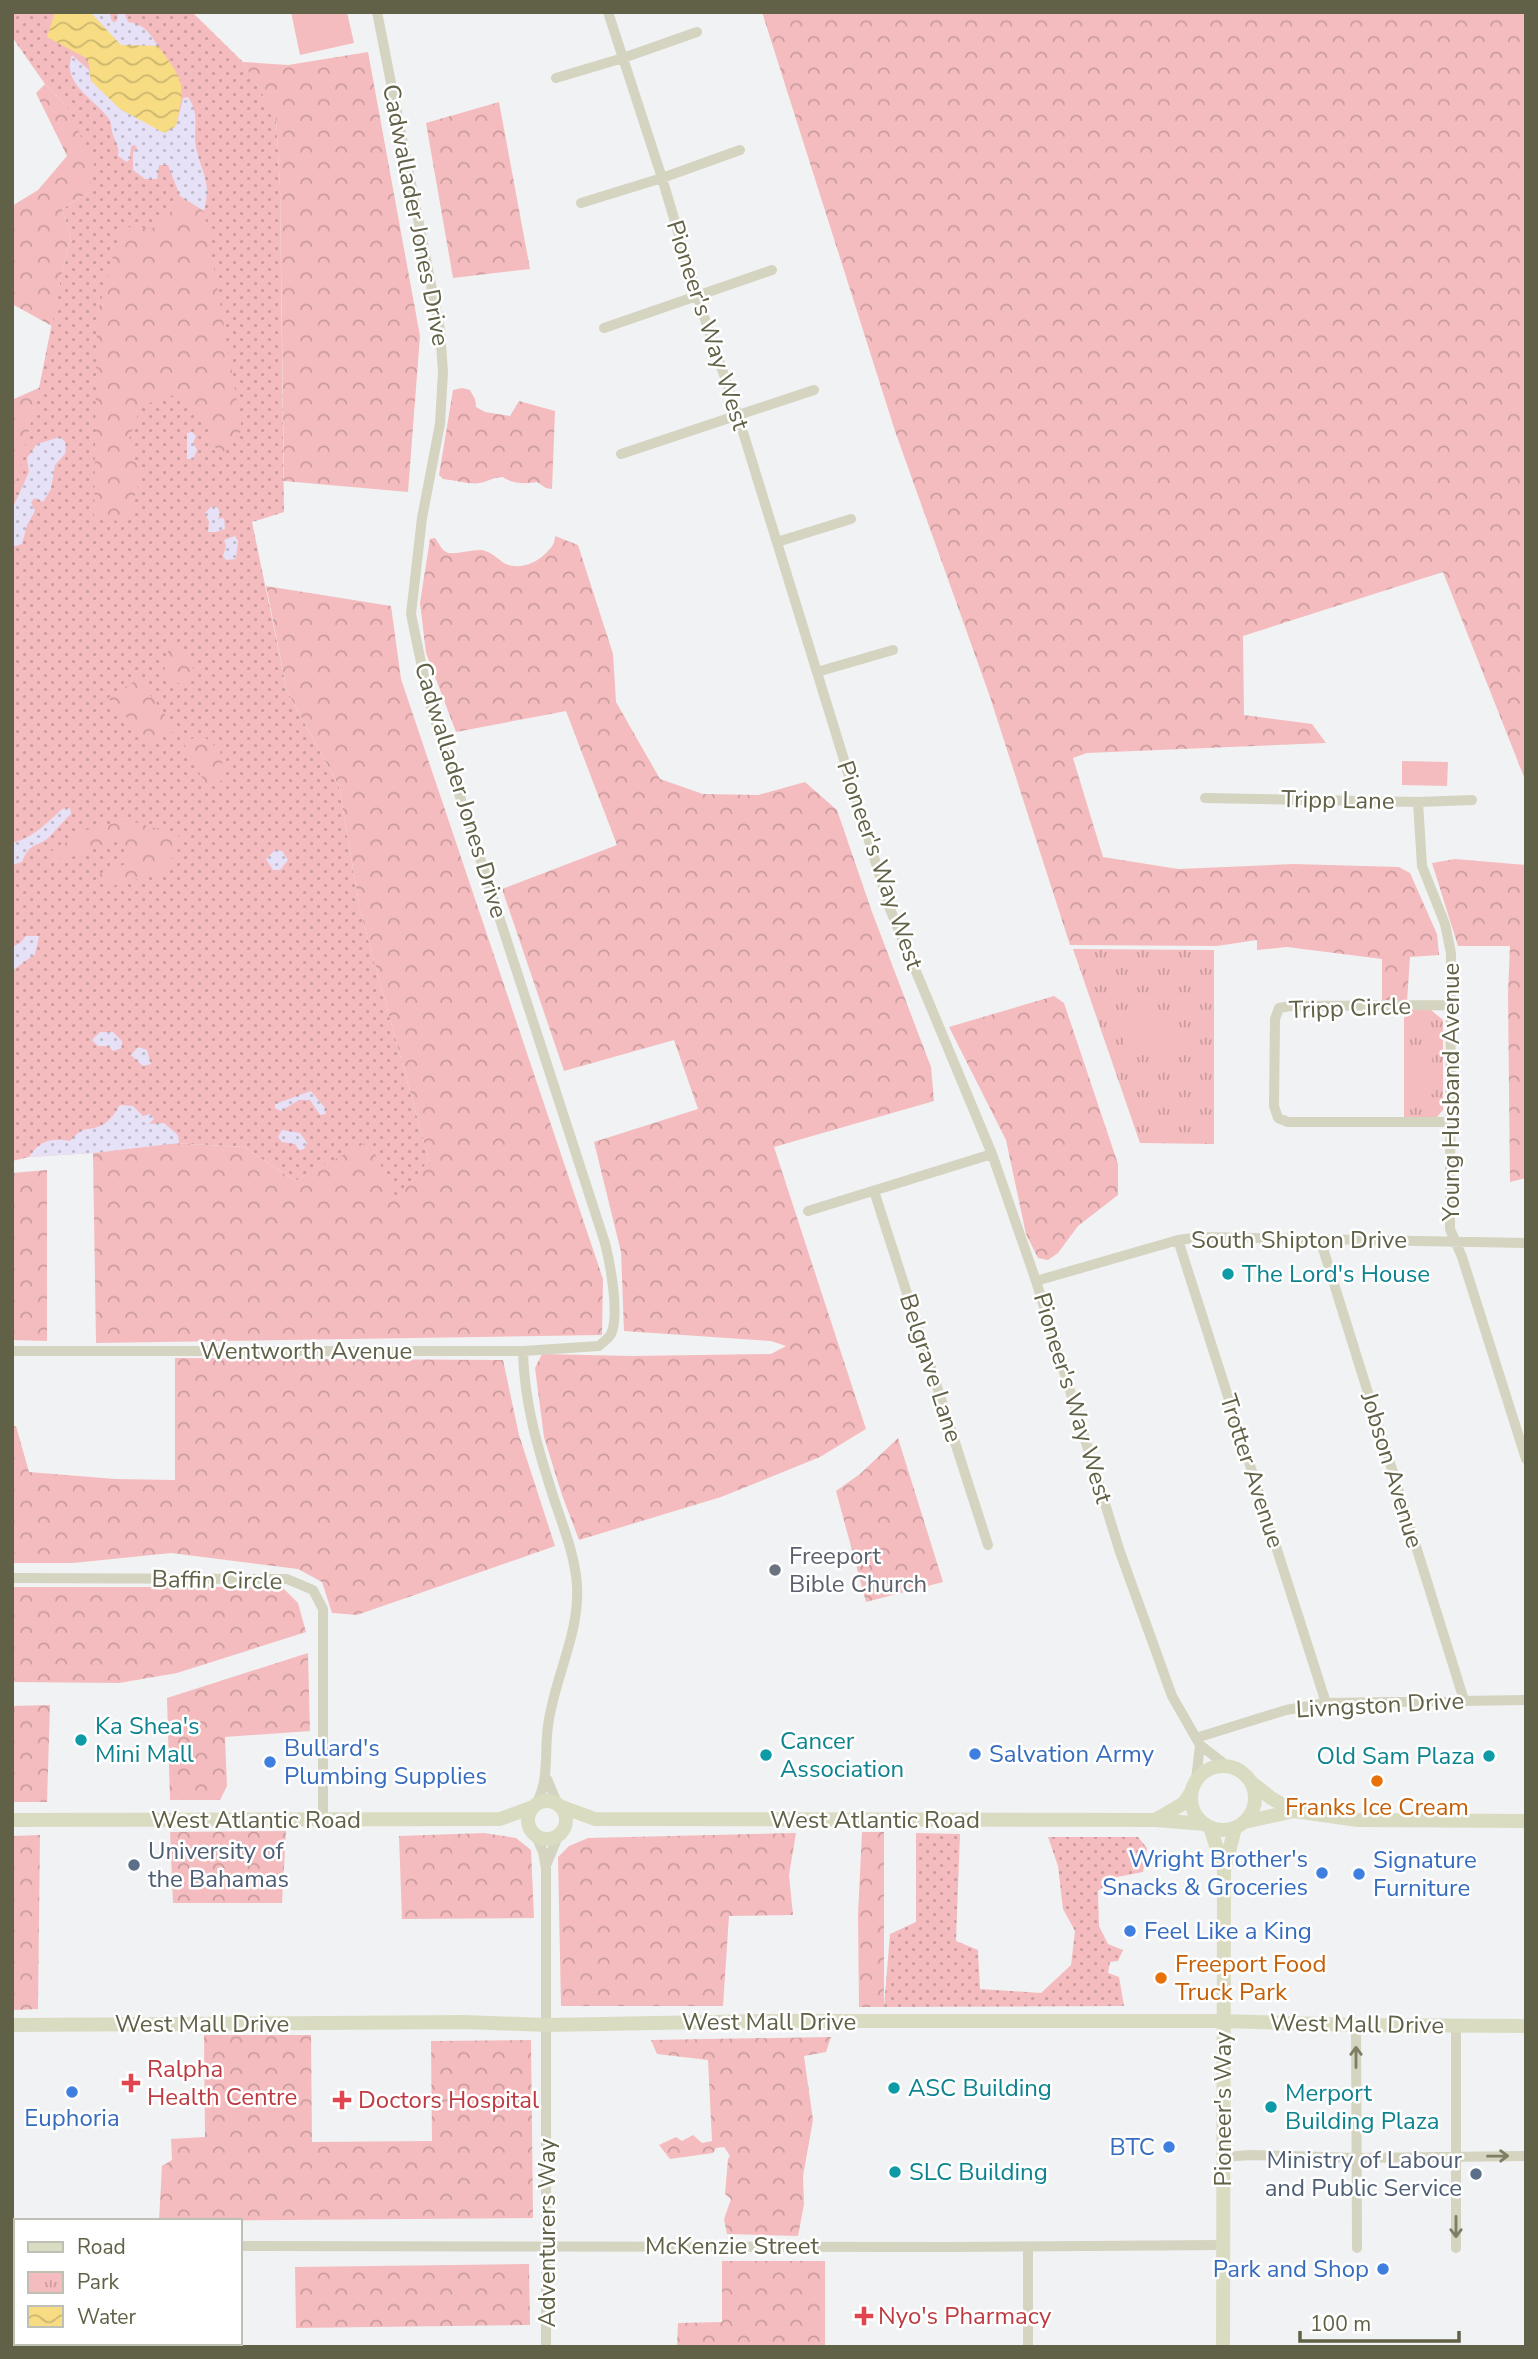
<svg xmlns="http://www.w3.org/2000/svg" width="1538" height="2359" font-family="'Nunito Sans',sans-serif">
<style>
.grass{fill:url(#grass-dots)}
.forest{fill:url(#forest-crowns)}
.sand{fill:url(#sand-dots)}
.park{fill:url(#park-tufts)}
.pitch{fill:#f5bcbf}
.water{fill:url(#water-waves)}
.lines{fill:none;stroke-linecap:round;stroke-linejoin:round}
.street{stroke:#d4d4c0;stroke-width:10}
.secondary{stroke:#dadcc2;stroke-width:14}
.oneway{stroke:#7d7e64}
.culture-dot{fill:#0f9aa8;stroke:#fff;stroke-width:2.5}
.worship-dot{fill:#6b7280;stroke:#fff;stroke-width:2.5}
.shop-dot{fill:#3f7fe0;stroke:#fff;stroke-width:2.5}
.food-dot{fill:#e8710a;stroke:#fff;stroke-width:2.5}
.service-dot{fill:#5c6f8a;stroke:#fff;stroke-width:2.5}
.health-dot{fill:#e0444e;stroke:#fff;stroke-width:2.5}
.labels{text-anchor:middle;stroke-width:5;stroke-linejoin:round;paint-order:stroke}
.street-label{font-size:24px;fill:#606146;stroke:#fff}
.culture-label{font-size:24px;fill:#0d838f;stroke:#fff;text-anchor:start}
.worship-label{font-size:24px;fill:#5b616d;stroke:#fff;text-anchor:start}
.shop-label{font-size:24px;fill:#366cbe;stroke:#fff;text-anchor:start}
.food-label{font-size:24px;fill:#c56008;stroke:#fff}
.service-label{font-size:24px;fill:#4e5e75;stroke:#fff;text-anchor:start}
.health-label{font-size:24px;fill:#be3a42;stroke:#fff;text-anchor:start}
</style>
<defs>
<pattern id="grass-dots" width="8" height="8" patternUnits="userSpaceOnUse" patternTransform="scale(1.75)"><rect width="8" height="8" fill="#f5bcbf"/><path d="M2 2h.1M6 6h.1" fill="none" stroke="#ca9c9d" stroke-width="1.8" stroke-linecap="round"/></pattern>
<pattern id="forest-crowns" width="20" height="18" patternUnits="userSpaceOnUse" patternTransform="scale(1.75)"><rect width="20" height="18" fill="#f5bcbf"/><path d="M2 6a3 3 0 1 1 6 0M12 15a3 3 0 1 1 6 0" fill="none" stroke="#ca9c9d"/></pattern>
<pattern id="sand-dots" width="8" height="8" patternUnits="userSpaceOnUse" patternTransform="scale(1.75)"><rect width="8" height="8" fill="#e6e1f6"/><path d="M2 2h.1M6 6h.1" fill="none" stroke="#bebac9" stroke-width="1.8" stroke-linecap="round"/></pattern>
<pattern id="park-tufts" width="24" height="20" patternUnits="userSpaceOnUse" patternTransform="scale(1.75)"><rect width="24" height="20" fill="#f5bcbf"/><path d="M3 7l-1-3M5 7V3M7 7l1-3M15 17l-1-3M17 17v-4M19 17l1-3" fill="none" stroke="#ca9c9d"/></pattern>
<pattern id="water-waves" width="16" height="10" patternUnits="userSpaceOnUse" patternTransform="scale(1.75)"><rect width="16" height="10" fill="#f7dc84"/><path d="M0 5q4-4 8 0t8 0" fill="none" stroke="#cbb66e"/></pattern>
</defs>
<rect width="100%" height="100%" fill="#f1f2f4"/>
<path class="grass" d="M12,12H192L243,62L276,116L280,187L284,512L252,522L287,691L339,786L360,910L429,1160L397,1200L369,1142L295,1181L244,1147L173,1143L93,1153L29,1157L12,1161V400L39,388L63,267L71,238L62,209L89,192L66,105L45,84L12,37Z
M916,1833L960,1834L956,1941L978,1950L980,1989L1041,1993L1071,1965L1075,1931L1063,1909L1058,1866L1048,1837H1138L1147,1848L1143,1872L1117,1877L1098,1891L1099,1926L1108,1944L1123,1950L1118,1961L1110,1962L1108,1973L1119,1977L1124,2006L884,2007L890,1934L916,1922Z"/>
<path class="forest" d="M762,12H1526V782L1443,572L1243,636L1244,715L1312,724L1326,743L1087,753L1073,758L1103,857L1178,869L1293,864L1399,867L1410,873L1437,934L1439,955L1410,957L1407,1002L1382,1000V959L1287,947L1257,950V940L1217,946L1070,945L989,694L895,431Z
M368,52L420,336L408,492L284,481L280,187L276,117L243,62L288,65Z
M45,84L66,105L94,164L89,192L62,209L71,238L63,267L52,326L12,304V206L38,190L67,156L36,93Z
M499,102L530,269L453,278L426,123Z
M183,199L204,211L242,430L219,457L204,416L177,394L141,406L128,442L141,476L126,523L94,516L97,315L121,227L155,228Z
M39,388L18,476L12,491V400Z
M462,388L470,390L475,399L476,407L485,412L510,416L519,401L555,411L552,489L546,488L537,482C527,484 512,484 503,477C494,477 489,481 480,483C471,485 454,480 443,479L439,475L453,390Z
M555,536L578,545L613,654L616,702L660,779L703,794L758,795L805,782L837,810L872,912L931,1067L934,1101L774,1147L866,1429L820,1457L721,1497L579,1540L562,1495L544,1437L535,1368L542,1354L632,1356L771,1354L786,1346L771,1341L624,1331L621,1252L594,1142L698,1109L674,1040L564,1071L502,889L617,845L566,711L456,732L426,653L420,603L430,539L435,538L443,550L448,553C459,554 470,550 481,550C489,551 495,556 500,560C513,572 534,565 545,554C551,548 555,544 555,536Z
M266,586L391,606L401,679L603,1279L602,1335L96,1343L93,1153L173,1143L244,1147L295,1181L369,1141L397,1199L429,1160L360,910L339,786L287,691Z
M170,642L194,669L180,684L163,677Z
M138,679L177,730L151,742L108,698Z
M202,735L220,750L225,779L207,787L183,742Z
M128,820L180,836L177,853L158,874L108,887L99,874L128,863V848L113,840L65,860L45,855L86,830Z
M1455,859L1526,865V1178L1510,1182L1508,994L1510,946H1458L1432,863Z
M1054,996L1064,1003L1118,1164V1195L1078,1226L1058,1253L1048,1260L1038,1258L1026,1234L1006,1140L949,1027Z
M47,1170V1341L12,1340V1173Z
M175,1358L503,1360L519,1435L555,1546L357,1615L332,1613L322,1582L298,1569L171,1553L73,1563H12V1426H16L29,1472L115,1479L175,1480Z
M898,1438L943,1582L866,1602L836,1491L860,1474Z
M12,1587H282L298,1603L306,1632L177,1673L119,1683L12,1682Z
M308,1653L310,1731L225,1737L227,1786L220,1800H170L167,1698Z
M50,1705L47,1802H12V1706Z
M286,1831L282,1903H173L170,1832Z
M862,1832H884V2007H859L858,1915Z
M484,1833L516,1838L531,1850L534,1918L402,1919L399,1836Z
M796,1833L789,1875L793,1915L729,1916L723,2006H561L558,1857L569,1846L588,1838Z
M40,1835L38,2009L12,2010V1836Z
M204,2035H311L312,2142L432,2141L431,2041L531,2040L533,2218L159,2221L162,2166L172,2160L171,2139L205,2137Z
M831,2037L826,2052L804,2056L813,2120L803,2176L804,2204L798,2236L727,2234L724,2219L731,2199L725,2194L728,2159L730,2156L724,2147L716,2148L713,2153L670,2159L659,2145L676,2137L682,2141L693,2135L702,2143L712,2141L708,2060L657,2054L651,2040Z
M722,2261H825V2347H677L678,2323L722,2322Z
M529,2264L530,2325L296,2328L295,2267Z"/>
<path class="sand" d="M90,12H110L111,19L114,23L117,20L118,12H124L128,22C145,25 149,32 158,46L120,45Z
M72,55L89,70L91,81L176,126L183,98L188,97C202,118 191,130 197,151C204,179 211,181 204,211L180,196L168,165H159L157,179H145L133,170V153L137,148L135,145L131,146L130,159L127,162L118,156C120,147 116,144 113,135C111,130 112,124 109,119C95,99 61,84 72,55Z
M192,432L196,436L193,443L197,450L193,459H187V433Z
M60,437L66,443L65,454L55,465L51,489L43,502L35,498L31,502L35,511L27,525L22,544L12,547V509L29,472L27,458L37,444Z
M212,506L218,508L220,513L218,519L224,518L225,529L216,532H208L209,522L205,513Z
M235,536L238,541L236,559L226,560L223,556L226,546L224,540Z
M70,808L71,814C63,821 58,828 51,835C40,848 30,840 22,862L12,865V843C33,838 47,823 62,809Z
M275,850L282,851L288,860L280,870H273L266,859Z
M26,936H39L35,954L12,971V947L20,943Z
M100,1032H113L122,1041V1048L113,1051L108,1046H98L92,1040Z
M138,1047L147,1050L151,1064L143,1066L131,1055Z
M311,1091L325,1108L326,1114L320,1115L310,1100H299L281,1111L275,1108V1104Z
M120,1105L133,1106L143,1116L150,1114L154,1119L149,1124L164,1123L178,1135L179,1143L93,1153L29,1157C40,1140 52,1138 70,1141C87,1123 83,1133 100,1126C110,1122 115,1112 120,1105Z
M282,1130L300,1133L307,1143L304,1149L299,1150L295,1144L282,1142L278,1137Z"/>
<path class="park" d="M1073,949L1214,950V1144L1140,1143Z
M1404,1010H1431L1443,1020V1110L1436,1118L1404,1119Z"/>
<path class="pitch" d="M291,12H347L354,43L300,55Z
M1402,761L1448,762L1447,786L1402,785Z
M1124,1019L1179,1020V1050H1124Z
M1407,1048H1432L1433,1094L1407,1095Z"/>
<path class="water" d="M55,12H90L121,45L158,46C184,81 186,83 176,126L164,133L120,109L91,81L88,59L47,37Z"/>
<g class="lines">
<path class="street" d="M608,12L662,178L697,296L738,416L890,909L992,1154L1036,1281L1120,1552L1172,1696L1200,1745L1227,1766
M556,78L623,58L697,32
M581,203L662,178L740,150
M604,328L772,270
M621,454L814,390
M777,542L851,519
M817,672L893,650
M1205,798L1418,802L1472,800
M1418,802L1422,866L1445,924L1451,953L1450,1229L1462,1257L1526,1459
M1450,1122H1288L1278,1118L1274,1106L1275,1019L1279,1008L1291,1006L1451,1005
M874,1191L988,1545
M808,1211L992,1154
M1320,1239L1464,1700
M1178,1240L1326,1703
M1036,1281L1178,1240L1201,1237L1526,1243
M12,1351H523L599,1346C602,1343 609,1338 611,1334C620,1315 610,1263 605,1243L429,701L411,614L422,518L440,424L443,372L440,330L377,12
M523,1351C524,1404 539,1453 555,1502C564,1529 575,1556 577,1585C580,1634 554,1678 548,1726C544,1753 550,1779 536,1804
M12,1578L287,1579L313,1590L323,1609V1821
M1196,1738L1286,1710L1326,1703L1526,1700
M547,1779L557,1803
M1196,1780L1200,1745
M536,1836L543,1852L546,1868V2347
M547,1863L558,1836
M1356,2025L1357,2248
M1456,2025V2248
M1223,2157L1250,2155L1357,2158L1526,2156
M12,2245H16
M240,2246L949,2247L1223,2245
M1028,2247V2347"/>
<path class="secondary" d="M1191 1798a32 32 0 1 1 64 0a32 32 0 1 1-64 0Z
M1252,1783L1271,1798L1294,1811L1358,1820L1526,1821
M528 1820a19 19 0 1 1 38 0a19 19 0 1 1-38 0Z
M562,1807L595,1819L1156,1820L1205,1824
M1157,1819L1184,1803L1192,1791
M12,1820L500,1819L533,1807
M1244,1822L1294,1811
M1210,1827L1224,1870
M12,2025L464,2022L547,2025L763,2021H1222L1356,2025L1526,2026
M1223,2347L1224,1871L1235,1828"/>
</g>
<defs><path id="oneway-shaft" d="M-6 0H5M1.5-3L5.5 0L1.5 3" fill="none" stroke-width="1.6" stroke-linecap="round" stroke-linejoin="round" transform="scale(1.75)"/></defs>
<g class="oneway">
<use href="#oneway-shaft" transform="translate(1356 2057) rotate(-90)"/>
<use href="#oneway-shaft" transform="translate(1498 2156) rotate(-1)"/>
<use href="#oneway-shaft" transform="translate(1456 2227) rotate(90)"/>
</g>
<g class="culture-dot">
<circle cx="1228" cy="1274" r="7"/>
<circle cx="81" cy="1740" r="7"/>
<circle cx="766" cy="1755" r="7"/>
<circle cx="1489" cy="1756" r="7"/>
<circle cx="894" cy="2088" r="7"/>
<circle cx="1271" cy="2107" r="7"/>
<circle cx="895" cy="2172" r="7"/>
</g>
<circle class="worship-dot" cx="775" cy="1570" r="7"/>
<g class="shop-dot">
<circle cx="975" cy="1754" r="7"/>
<circle cx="270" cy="1762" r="7"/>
<circle cx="1322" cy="1873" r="7"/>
<circle cx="1359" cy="1874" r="7"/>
<circle cx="1130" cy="1931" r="7"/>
<circle cx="72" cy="2092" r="7"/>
<circle cx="1169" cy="2147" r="7"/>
<circle cx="1383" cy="2269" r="7"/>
</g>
<g class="food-dot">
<circle cx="1377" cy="1781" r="7"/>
<circle cx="1161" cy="1978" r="7"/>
</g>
<g class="service-dot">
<circle cx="134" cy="1865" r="7"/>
<circle cx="1476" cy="2174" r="7"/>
</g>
<g class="health-dot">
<path d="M127.5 2072.5h7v7h7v7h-7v7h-7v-7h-7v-7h7z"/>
<path d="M338.5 2089.5h7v7h7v7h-7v7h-7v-7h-7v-7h7z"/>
<path d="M860.5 2305.5h7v7h7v7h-7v7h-7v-7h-7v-7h7z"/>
</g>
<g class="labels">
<g class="street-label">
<text transform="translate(416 215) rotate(79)" y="8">Cadwallader Jones Drive</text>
<text transform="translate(708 325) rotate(72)" y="8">Pioneer's Way West</text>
<text transform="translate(461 790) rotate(73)" y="8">Cadwallader Jones Drive</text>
<text transform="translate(1338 800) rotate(1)" y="8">Tripp Lane</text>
<text transform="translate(880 865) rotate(71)" y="8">Pioneer's Way West</text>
<text transform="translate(1350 1008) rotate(-2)" y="8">Tripp Circle</text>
<text transform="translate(1451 1092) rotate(-90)" y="8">Young Husband Avenue</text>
<text x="1299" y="1248">South Shipton Drive</text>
<text x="306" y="1359">Wentworth Avenue</text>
<text transform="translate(931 1368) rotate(72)" y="8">Belgrave Lane</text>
<text transform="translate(1073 1398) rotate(73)" y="8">Pioneer's Way West</text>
<text transform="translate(1392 1470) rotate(73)" y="8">Jobson Avenue</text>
<text transform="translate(1252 1471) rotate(72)" y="8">Trotter Avenue</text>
<text transform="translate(217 1580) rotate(1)" y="8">Baffin Circle</text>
<text transform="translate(1380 1705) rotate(-3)" y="8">Livngston Drive</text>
<text x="256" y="1828">West Atlantic Road</text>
<text x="875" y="1828">West Atlantic Road</text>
<text x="769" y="2030">West Mall Drive</text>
<text x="202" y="2032">West Mall Drive</text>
<text transform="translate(1357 2024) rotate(1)" y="8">West Mall Drive</text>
<text transform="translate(1223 2109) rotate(-90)" y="8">Pioneer's Way</text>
<text transform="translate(547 2233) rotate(-90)" y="8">Adventurers Way</text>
<text x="732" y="2254">McKenzie Street</text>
</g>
<g class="culture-label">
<text x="1242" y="1282">The Lord's House</text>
<text x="95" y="1734">Ka Shea's<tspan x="95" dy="28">Mini Mall</tspan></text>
<text x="780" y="1749">Cancer<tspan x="780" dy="28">Association</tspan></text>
<text x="1475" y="1764" text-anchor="end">Old Sam Plaza</text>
<text x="908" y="2096">ASC Building</text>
<text x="1285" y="2101">Merport<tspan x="1285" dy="28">Building Plaza</tspan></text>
<text x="909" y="2180">SLC Building</text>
</g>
<g class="worship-label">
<text x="789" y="1564">Freeport<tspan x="789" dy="28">Bible Church</tspan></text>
</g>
<g class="shop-label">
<text x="284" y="1756">Bullard's<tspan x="284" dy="28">Plumbing Supplies</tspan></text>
<text x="989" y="1762">Salvation Army</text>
<text x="1308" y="1867" text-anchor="end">Wright Brother's<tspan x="1308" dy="28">Snacks &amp; Groceries</tspan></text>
<text x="1373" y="1868">Signature<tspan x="1373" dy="28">Furniture</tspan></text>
<text x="1144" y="1939">Feel Like a King</text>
<text x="72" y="2126" text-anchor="middle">Euphoria</text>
<text x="1155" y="2155" text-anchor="end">BTC</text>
<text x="1369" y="2277" text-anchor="end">Park and Shop</text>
</g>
<g class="food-label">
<text x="1377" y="1815">Franks Ice Cream</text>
<text x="1175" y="1972" text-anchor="start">Freeport Food<tspan x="1175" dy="28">Truck Park</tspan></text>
</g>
<g class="service-label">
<text x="148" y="1859">University of<tspan x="148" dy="28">the Bahamas</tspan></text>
<text x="1462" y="2168" text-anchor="end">Ministry of Labour<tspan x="1462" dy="28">and Public Service</tspan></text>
</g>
<g class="health-label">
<text x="147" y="2077">Ralpha<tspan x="147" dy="28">Health Centre</tspan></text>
<text x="358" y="2108">Doctors Hospital</text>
<text x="878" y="2324">Nyo's Pharmacy</text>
</g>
</g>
<rect width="1538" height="2359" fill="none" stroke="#606146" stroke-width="28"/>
<rect x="14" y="2219" width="228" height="126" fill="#ffffff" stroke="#bfc0b5" stroke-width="2"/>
<rect x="28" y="2242" width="35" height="10" fill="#dadcc2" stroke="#bfc0b5" stroke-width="2"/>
<text x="77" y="2254" font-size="21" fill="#606146">Road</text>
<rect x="28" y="2272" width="35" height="21" fill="url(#park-tufts)" stroke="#bfc0b5" stroke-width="2"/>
<text x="77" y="2289" font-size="21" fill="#606146">Park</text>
<rect x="28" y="2306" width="35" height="21" fill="url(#water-waves)" stroke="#bfc0b5" stroke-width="2"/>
<text x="77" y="2324" font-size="21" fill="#606146">Water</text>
<path d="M1300 2331v10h159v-10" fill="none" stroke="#606146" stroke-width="3.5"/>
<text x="1310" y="2331" font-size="21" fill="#606146" stroke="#ffffff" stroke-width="5" paint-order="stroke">100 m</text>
</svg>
